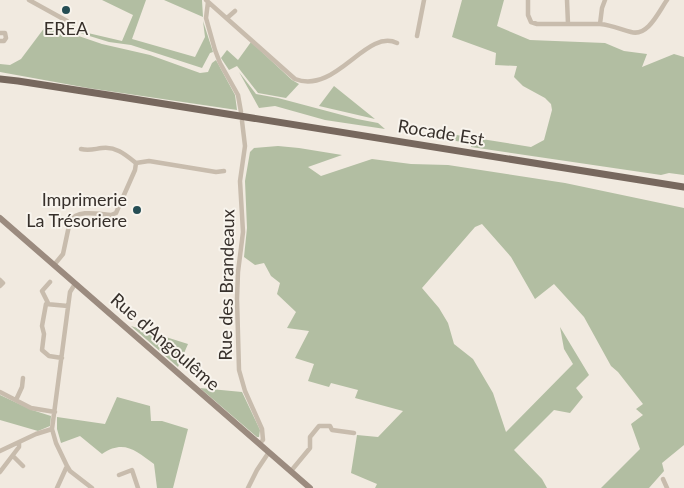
<svg xmlns="http://www.w3.org/2000/svg" width="684" height="488" font-family="Lato,sans-serif">
<style>
.green{fill:#b2bea2}
.lines{fill:none;stroke-linecap:round;stroke-linejoin:round}
.street{stroke:#c8bcad;stroke-width:4.5}
.secondary{stroke:#9b8b7f;stroke-width:6}
.primary{stroke:#77685e;stroke-width:7}
.poi-dot{fill:#254d54;stroke:#f8f4ed;stroke-width:2}
.labels{text-anchor:middle;stroke-width:4;stroke-linejoin:round;paint-order:stroke}
.poi-label{font-size:18px;fill:#37302b;stroke:#f8f4ed}
.street-label{font-size:18px;fill:#37302b;stroke:#f8f4ed}
</style>
<rect width="100%" height="100%" fill="#f1eae0"/>
<path class="green" d="M102,0H146L132,39L195,57L205,37L203,21L213,52L210,53L202,68L131,45L109,42L70,30L74,21L75,30L122,41L133,15Z
M164,0H202L203,17Z
M462,0H504L497,26L530,40L605,43L624,51L647,54L642,67L674,54L684,57V175L669,173L661,175L471,147L472,144L435,137L444,133L531,147L544,140L552,110L551,104L545,98L523,86L514,77L517,66L495,65L496,53L452,37Z
M55,25L62,26L64,31L102,44L150,55L200,73L208,72L212,63L216,60L235,95L237,110L88,88L0,72V64L10,65L21,59L45,27L51,31Z
M251,42L292,80L299,84L286,98L258,93L237,66L229,70L221,58L227,50L238,60Z
M239,72L256,94L278,98L357,119L378,123L385,129L325,120L275,106L259,108Z
M334,86L375,119L319,106Z
M278,146L299,148L342,155L308,167L321,176L372,159L411,164L448,165L565,183L684,208V445L662,463L664,471L649,488H601L640,449L631,424L643,415L636,409L643,404L618,372L611,366L584,317L554,284L535,299L511,257L482,224L475,227L422,288L439,308L448,323L454,344L473,359L493,393L506,432L573,364L564,349L560,327L589,375L576,388L583,397L570,413L554,410L514,450L542,479L547,488H375L377,484L351,473L357,435L378,437L403,411L355,398L358,390L331,383L329,387L308,381L314,364L295,358L309,331L287,328L296,312L277,294L280,283L271,276L264,263L255,265L244,257L247,228L245,181L250,152L254,148Z
M131,326L188,344L178,367Z
M200,388L242,392L260,430L259,437H257Z
M0,395L32,410L51,416L50,426L38,431L0,420Z
M117,397L150,406L151,421H162L188,429L173,488H157L154,464C136,451 124,439 102,454L80,436L61,443L57,429V417L105,424Z"/>
<g class="lines">
<path class="street" d="M29,0L67,21
M206,0L295,79C336,95 366,28 397,43
M528,0V15L531,22L537,24H568
M567,0L568,24H600L602,8L605,0
M208,2L206,18L215,50L220,63L238,95L241,112
M227,18L235,11
M600,24C611,25 620,29 631,32C648,37 659,11 667,0
M0,33H5L6,38L4,41H0
M417,36L424,0
M242,121L245,146L240,181L243,232L238,272L237,299L239,370L245,391L262,429L263,440L259,444
M81,149C89,151 94,149 102,148C116,146 126,155 136,163L149,161L216,172L224,171
M54,265L63,254L70,221C78,209 98,214 111,215L116,213L135,170L136,163
M0,280L3,283L0,286
M48,303L42,291L50,282
M62,358L49,356L42,350L44,334L42,326L46,304L68,306
M0,392L31,408L55,412
M16,400L22,387L23,378
M0,451L36,434L52,429
M13,456L23,466
M67,466L70,471L92,488
M291,471L310,448V437L319,426H330L332,430L354,433
M0,472L19,447V443
M119,475L132,470L138,488
M663,479L667,488
M57,488L67,466L56,443L52,429L70,292L75,284
M248,488L257,470L269,452"/>
<path class="secondary" d="M0,218L310,488"/>
<path class="primary" d="M0,79L18,81L121,97L684,187"/>
</g>
<g class="poi-dot">
<circle cx="66" cy="10" r="5"/>
<circle cx="137" cy="210" r="5"/>
</g>
<g class="labels">
<g class="poi-label">
<text x="66" y="35">EREA</text>
<text x="127" y="206" text-anchor="end">Imprimerie<tspan x="127" dy="21">La Trésoriere</tspan></text>
</g>
<g class="street-label">
<text transform="translate(441 133) rotate(9)" y="6">Rocade Est</text>
<text transform="translate(227 285) rotate(-89)" y="6">Rue des Brandeaux</text>
<text transform="translate(165 342) rotate(41)" y="6">Rue d'Angoulême</text>
</g>
</g>
</svg>
